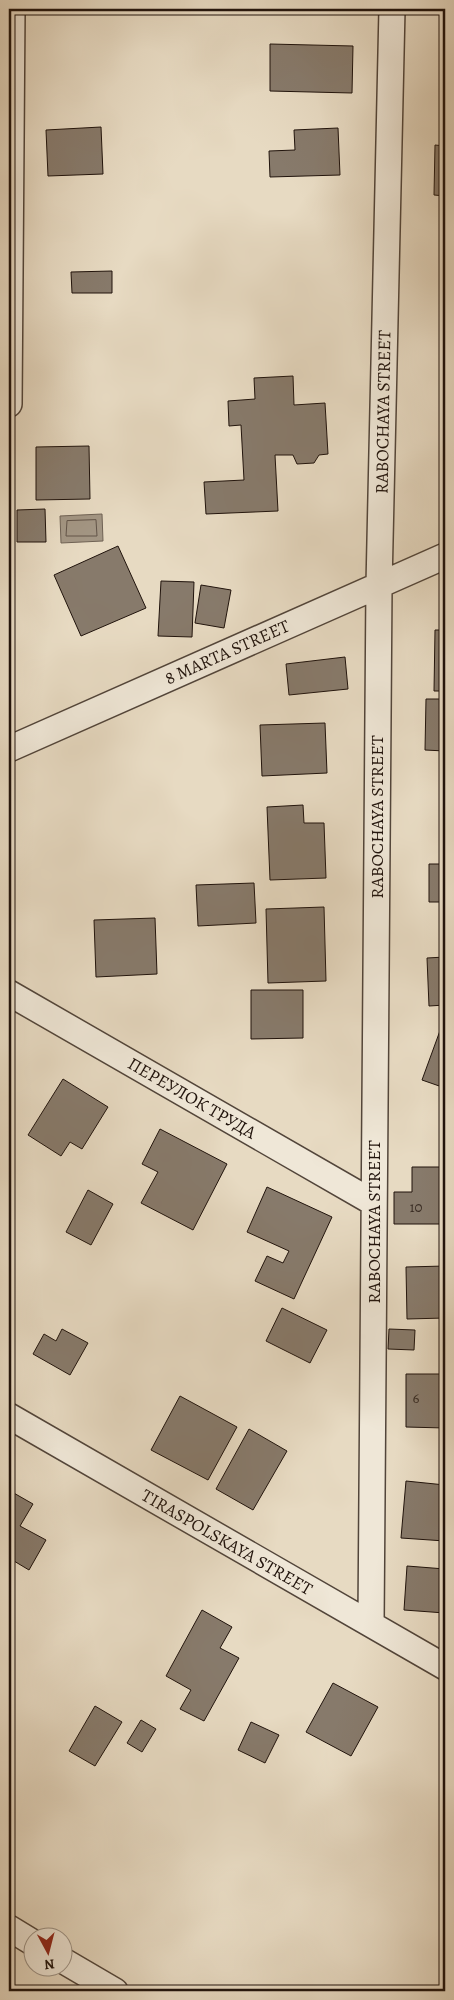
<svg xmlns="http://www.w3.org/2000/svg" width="454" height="2000" font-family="Alegreya,serif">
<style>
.water{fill:#a39684;stroke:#6f6254}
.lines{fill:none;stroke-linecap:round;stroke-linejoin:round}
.shore{stroke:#625448;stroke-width:1}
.building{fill:#877a6b;stroke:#20130c}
.street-casing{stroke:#52453a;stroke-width:28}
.street{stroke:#efe7d7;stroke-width:25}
.labels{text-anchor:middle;stroke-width:4;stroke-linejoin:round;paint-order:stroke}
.number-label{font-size:15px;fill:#3a2d24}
.street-label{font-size:18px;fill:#20130c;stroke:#efe7d7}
</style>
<rect width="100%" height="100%" fill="#e7dac2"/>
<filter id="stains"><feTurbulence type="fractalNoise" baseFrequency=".004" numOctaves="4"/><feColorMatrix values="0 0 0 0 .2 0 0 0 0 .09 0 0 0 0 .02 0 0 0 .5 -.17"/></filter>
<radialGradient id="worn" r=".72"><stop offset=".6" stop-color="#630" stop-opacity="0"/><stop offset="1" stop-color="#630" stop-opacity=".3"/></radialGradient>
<path class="water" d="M102,514L103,541L61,543L60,516Z"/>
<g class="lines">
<path class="shore" d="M96,520L97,536H66L67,521Z"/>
</g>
<path class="building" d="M270,44L353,46L352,93L270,91Z
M101,127L103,174L48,176L46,130Z
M338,128L340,175L270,177L269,151L295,150L294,130Z
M435,145L445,146V196L434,195Z
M441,241H445V297H441Z
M112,271V293H72L71,272Z
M444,349H445V399H441Z
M293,376L294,405L325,403L328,454L319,455L314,463L297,464L293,455H275L278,511L206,514L204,482L244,480L241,425L229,426L228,401L255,399L254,378Z
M89,446L90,499L36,500V447Z
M45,509L46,542H17V510Z
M118,546L146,608L81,636L54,575Z
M161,581L194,582L192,637L158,636Z
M201,585L231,590L224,628L195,623Z
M435,630H445V691H434Z
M345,657L348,689L289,695L286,664Z
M426,699H445V751L425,750Z
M325,723L327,773L262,776L260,725Z
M444,757H445V803H444Z
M303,805L304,823H324L326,878L270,880L267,807Z
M429,864H445V902H429Z
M254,883L256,923L198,926L196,885Z
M324,907L326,981L268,983L266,909Z
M155,918L157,974L96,977L94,920Z
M445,957V1005L429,1006L427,958Z
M251,990H303V1038L251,1039Z
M445,1017V1088L422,1080Z
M63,1079L108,1107L82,1149L70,1142L61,1156L28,1135Z
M160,1129L227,1164L193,1230L141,1203L158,1172L142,1164Z
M412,1167H445V1224H394V1192H412Z
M267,1187L332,1217L294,1299L255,1281L267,1256L283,1263L289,1251L247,1232Z
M88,1190L113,1204L91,1245L66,1232Z
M445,1266V1318L407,1319L406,1267Z
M282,1308L327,1330L310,1363L266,1341Z
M62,1329L88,1343L70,1375L33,1354L44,1334L56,1341Z
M389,1329L415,1330L414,1350L388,1349Z
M406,1374H445V1428L406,1427Z
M180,1396L237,1427L208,1480L151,1450Z
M249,1429L287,1451L253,1510L216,1489Z
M406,1481L445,1485V1541L401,1538Z
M12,1492L33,1504L20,1526L46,1540L29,1570L9,1558V1498Z
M407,1566L445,1569V1613L404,1610Z
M202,1610L232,1627L220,1648L239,1658L204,1721L180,1709L191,1690L166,1676Z
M333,1683L378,1707L351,1756L306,1732Z
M95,1706L122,1722L95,1766L69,1751Z
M141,1720L156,1729L142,1752L127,1743Z
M251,1722L279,1735L265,1763L238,1750Z"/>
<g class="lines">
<g class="street-casing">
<path id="street" d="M9,404L12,9
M9,749L445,556
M9,993L374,1203
M9,1416L445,1667
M371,1624L379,585L392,9
M9,1928L32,1942
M62,1960L115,1991"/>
</g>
<use href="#street" class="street"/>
</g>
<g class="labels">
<g class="number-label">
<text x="416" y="1212">10</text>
<text x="416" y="1403">6</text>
</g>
<g class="street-label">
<text transform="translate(383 412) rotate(-89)" y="6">RABOCHAYA STREET</text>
<text transform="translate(227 652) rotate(-24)" y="6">8 MARTA STREET</text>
<text transform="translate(377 817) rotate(-90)" y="6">RABOCHAYA STREET</text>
<text transform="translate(192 1098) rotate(30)" y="6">ПЕРЕУЛОК ТРУДА</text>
<text transform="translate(374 1222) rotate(-90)" y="6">RABOCHAYA STREET</text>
<text transform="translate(227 1542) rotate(30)" y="6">TIRASPOLSKAYA STREET</text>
</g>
</g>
<rect width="454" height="2000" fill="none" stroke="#e7dac2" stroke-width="30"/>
<rect x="10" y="10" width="434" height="1980" fill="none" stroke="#20130c" stroke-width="2.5"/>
<rect x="15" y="15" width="424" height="1970" fill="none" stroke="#20130c"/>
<g transform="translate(48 1952) rotate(173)"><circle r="24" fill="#efe7d7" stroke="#9c9286"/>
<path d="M0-4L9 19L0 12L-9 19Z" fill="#8f2418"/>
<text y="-8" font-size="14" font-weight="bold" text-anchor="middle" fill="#20130c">N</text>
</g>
<rect width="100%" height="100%" filter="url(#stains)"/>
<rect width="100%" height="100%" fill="url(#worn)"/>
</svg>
